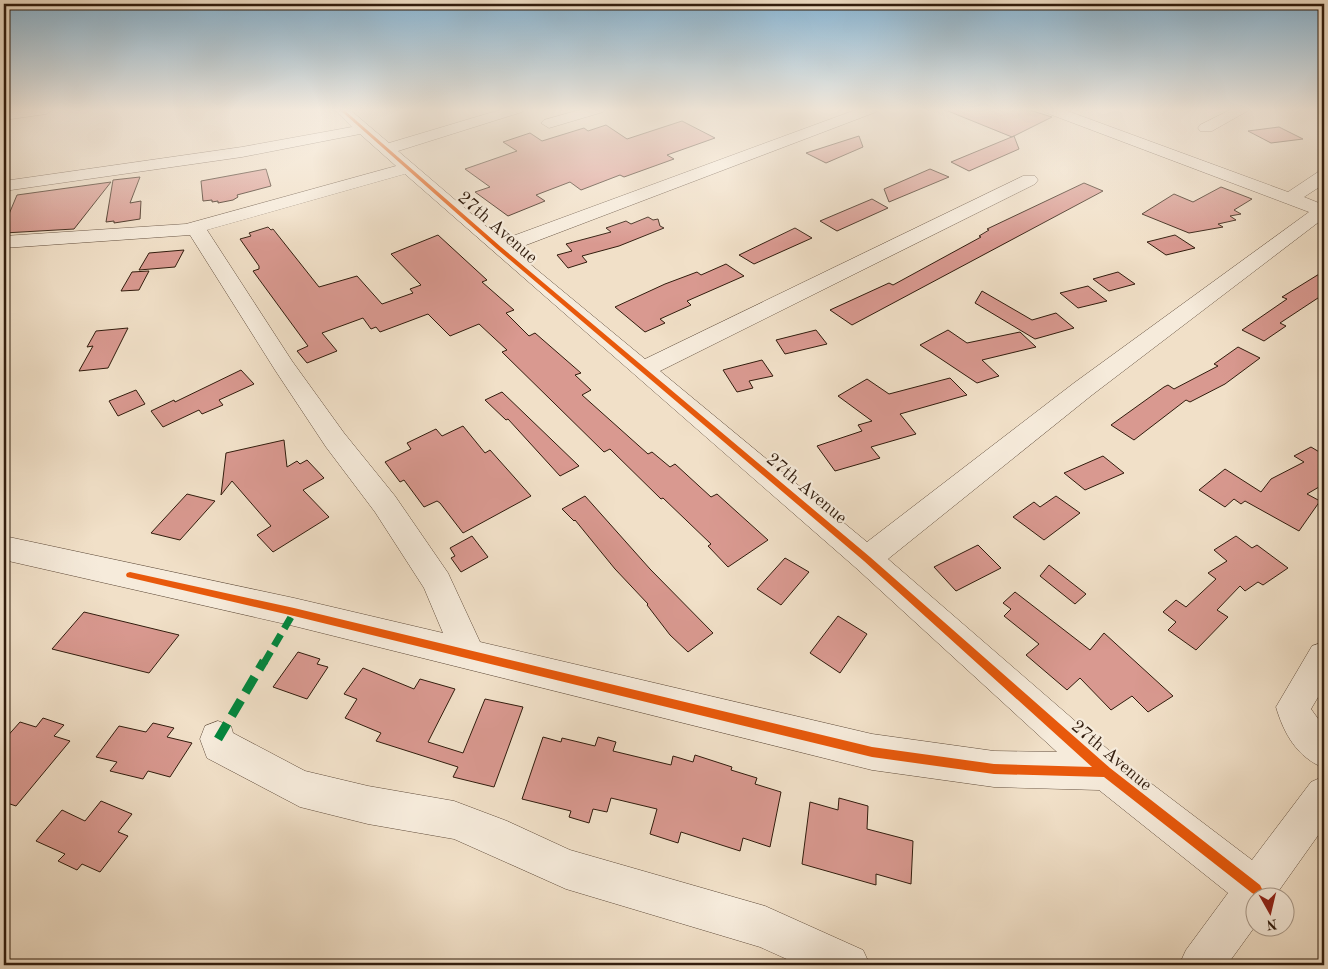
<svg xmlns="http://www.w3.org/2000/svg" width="1328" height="969" font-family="'Old Standard TT',serif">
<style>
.building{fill:#d99990;stroke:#311c0d}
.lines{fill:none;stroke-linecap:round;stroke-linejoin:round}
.minor-casing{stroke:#614d3c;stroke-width:1}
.minor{fill:#f6ebdb;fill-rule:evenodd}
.quiet-far1{stroke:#00873e;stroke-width:7;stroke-dasharray:13 7;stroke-linecap:butt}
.quiet{stroke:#00873e;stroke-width:9;stroke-dasharray:18 9;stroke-linecap:butt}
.cycleway-casing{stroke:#f6ebdb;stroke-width:3}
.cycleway{fill:#e8590c;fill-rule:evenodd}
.labels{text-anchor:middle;stroke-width:4.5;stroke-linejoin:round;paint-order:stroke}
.street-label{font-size:18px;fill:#311c0d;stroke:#f6ebdb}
</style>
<rect width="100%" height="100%" fill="#f1e0c8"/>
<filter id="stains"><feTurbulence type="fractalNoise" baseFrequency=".004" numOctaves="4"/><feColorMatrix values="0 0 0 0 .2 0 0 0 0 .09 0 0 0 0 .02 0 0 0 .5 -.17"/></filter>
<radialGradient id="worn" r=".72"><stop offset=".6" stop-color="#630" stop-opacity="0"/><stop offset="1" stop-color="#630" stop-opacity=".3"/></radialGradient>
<path class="building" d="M943,109H1026L1052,117L1012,137Z
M682,121L715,138L667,155L674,159L624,177L620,175L581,190L570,182L536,195L545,201L508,216L475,192L490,187L465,169L517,151L503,142L530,133L542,141L584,128L588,131L606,125L627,139Z
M1279,127L1303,139L1271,143L1248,131Z
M859,136L863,147L826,163L806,153Z
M1014,136L1019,149L969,171L951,162Z
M266,169L271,186L237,195L238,197L233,200L218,203V201L212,202V200L203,201L201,181Z
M930,169L949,177L889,202L884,189Z
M140,177L130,203L141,201L140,219L114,223V221L106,222L113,180Z
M111,182L74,229L4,233V226L17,195Z
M1084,183L1103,191L852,325L830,310L889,283L893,285L981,237L979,236L989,230L987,229Z
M1221,187L1252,199L1234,210L1241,214L1230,216L1236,220L1218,224L1223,227L1189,233L1142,214L1174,194L1193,202Z
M872,199L888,208L837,231L820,221Z
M648,217L653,220L658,219L660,226L664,228L619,246L582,256L587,262L568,268L557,255L572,251L566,244L611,232L606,228L626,221L631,224Z
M268,227L271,230L273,229L319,287L357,276L382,304L413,293L410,289L421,285L391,254L438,235L487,280L482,282L514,310L506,313L529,336L535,333L581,373L575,375L591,390L582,395L648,454L652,452L670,467L675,464L711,497L717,494L768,540L728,567L708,546L711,544L663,498L661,499L610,449L604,452L502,352L507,350L479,324L450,336L428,314L380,332L376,327L371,329L363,318L322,333L337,351L307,363L297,351L308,346L253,271L259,269V266L240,239L251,236L249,233Z
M795,228L812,238L754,264L739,255Z
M1175,235L1195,248L1166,255L1147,242Z
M184,250L175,267L139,270L149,253Z
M726,264L744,276L687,301L691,305L660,319L665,323L645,332L615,307L665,284L697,272L701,275Z
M149,271L139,290L121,291L132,272Z
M1324,271V294L1280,323L1286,326L1264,341L1242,330L1287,299L1282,297Z
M1118,272L1135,284L1109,291L1093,279Z
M1088,286L1107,301L1078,308L1060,293Z
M982,291L1032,320L1056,313L1074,328L1035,339L975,303Z
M128,328L108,368L79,371L93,346L87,347L96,331Z
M816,330L827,344L785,354L776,340Z
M948,330L967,343L1020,332L1036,347L982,360L999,376L977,383L920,345Z
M1238,347L1260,358L1225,384L1190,402L1186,400L1134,440L1111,425L1164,387L1168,385L1174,389L1218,366L1214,364Z
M762,360L773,376L749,381L753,388L737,392L723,370Z
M241,370L254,384L219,400L223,405L202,414L199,410L163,427L151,411L174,400L175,402Z
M950,378L967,395L900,414L916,434L871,447L880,458L835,471L817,446L862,431L858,425L872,421L838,396L867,379L889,394Z
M136,390L145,404L118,416L109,401Z
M502,392L579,466L560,476L508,419L506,420L485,400Z
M463,426L485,453L490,450L531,496L463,533L440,503L437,501L424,507L404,480L400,482L385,462L411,449L407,443L436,429L442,436Z
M284,440L287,467L297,461L300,464L307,460L324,478L303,490L329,517L273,552L257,535L271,526L232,481L221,495L226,453Z
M1311,447L1321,453L1324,452V484L1307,494L1320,501L1299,531L1245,501L1241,504L1234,499L1225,507L1199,490L1225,469L1261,492L1271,479L1304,462L1294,456Z
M1103,456L1124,473L1085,490L1064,473Z
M187,494L215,501L180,540L151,533Z
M585,496L650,569L713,633L688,652L670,635L647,605L648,604L615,569L575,520L574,521L562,509Z
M1056,496L1080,513L1044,540L1013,517L1034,502L1040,507Z
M472,536L488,557L461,572L451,558L455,556L450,548Z
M1236,536L1252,548L1257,545L1288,568L1263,585L1258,582L1245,591L1240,586L1217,610L1228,617L1196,650L1168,630L1176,622L1163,612L1176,600L1186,607L1216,579L1208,573L1227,561L1214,550Z
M978,545L1001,568L956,591L934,567Z
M785,558L809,572L781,605L757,589Z
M1049,565L1086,594L1075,604L1040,576Z
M1015,592L1090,650L1104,633L1173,696L1148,712L1132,696L1111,710L1080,678L1067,690L1026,655L1039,644L1004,616L1011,609L1003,603Z
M84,612L179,635L149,673L52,649Z
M838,616L867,634L840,673L810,653Z
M298,652L320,659L317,664L328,667L307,699L273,687Z
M363,668L414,689L420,679L455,689L428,742L463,753L485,699L523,707L494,787L453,777L458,767L376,741L381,733L345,718L357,699L344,694Z
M43,718L64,725L54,736L70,741L16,806L4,802V740L20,722L36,727Z
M153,723L174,728L167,737L192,743L170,777L148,771L143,779L110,771L117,762L96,757L119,726L146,732Z
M543,737L561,742L562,738L595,746L598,737L616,742L613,751L671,765L673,756L693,762L695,755L732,767L731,770L757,778L755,784L781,792L770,847L743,838L740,851L681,832L678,843L650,834L657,809L611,798L607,812L593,809L589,823L569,817L571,811L522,799Z
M839,798L868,806L867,829L913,841L911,884L876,874V885L802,864L810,802L838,810Z
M101,801L132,814L118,832L128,836L100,872L82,864L77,870L58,861L65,854L36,841L62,810L85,821Z"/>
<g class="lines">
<g class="minor-casing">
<path id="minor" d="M17,109H54L46,114L4,120V110Z
M334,109H349L389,143L503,109H524L522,112L398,151L502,240L858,109H878L876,112L513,250L645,359L1023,176H1035L1038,180L1035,184L660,371L867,542L1074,383L1309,212L1044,112L1042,109H1062L1288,192L1318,172L1324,171V184L1304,197L1324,205V218L1092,395L888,559L1119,759L1252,860L1311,782L1324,776V827L1275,896H1256V925L1227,965H1179L1186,950L1228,893L1099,790L994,787L872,770L294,626L4,560V536L294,598L443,633L424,588L375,512L326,447L275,370L190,235L4,248V236L186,224L396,166L360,134L242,157L4,191V181L242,147L352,127ZM405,174L856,568L1057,752L994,751L872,734L480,642L448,573L395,496L344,433L292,361L207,230Z
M583,109H606L603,112L549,128L541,123L544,120Z
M1232,109H1251L1212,131H1200L1198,128L1200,125Z
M1324,642V687L1311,709L1324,727V768C1297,757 1284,734 1276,707L1312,646Z
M218,721L231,726L233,733L305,771L368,786L454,801L507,821L570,850L765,906L863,950L870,965H800L760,947L566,889L454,839L368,824L300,807L207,758L200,739L205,726Z"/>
</g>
<use href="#minor" class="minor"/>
<path class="quiet-far1" d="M264,663L294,612"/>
<path class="quiet" d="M218,739L264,661"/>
<g class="cycleway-casing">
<path id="cycleway" d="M339,109H343L501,247L870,557L1110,768L1260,885L1262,889L1260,893L1256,895L1252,893L1104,777L994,774L872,757L294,616L127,577L126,575L127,573L130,572L294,608L872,747L994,764L1092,767L864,561L497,249Z"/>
</g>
<use href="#cycleway" class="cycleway"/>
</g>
<linearGradient id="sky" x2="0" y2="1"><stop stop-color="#89b7d6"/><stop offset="0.45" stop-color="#f9f1e6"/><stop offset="1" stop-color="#f9f1e6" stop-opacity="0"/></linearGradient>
<rect width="1328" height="244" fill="url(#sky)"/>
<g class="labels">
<g class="street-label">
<text transform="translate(498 227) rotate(41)" y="6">27th Avenue</text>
<text transform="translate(807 488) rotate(40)" y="6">27th Avenue</text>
<text transform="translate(1112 755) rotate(40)" y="6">27th Avenue</text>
</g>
</g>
<rect width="1328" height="969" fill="none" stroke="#f1e0c8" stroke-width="20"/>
<rect x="5" y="5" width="1318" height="959" fill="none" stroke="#311c0d" stroke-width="2.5"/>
<rect x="10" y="10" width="1308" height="949" fill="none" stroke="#311c0d"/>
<g transform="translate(1270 912) rotate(172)"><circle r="24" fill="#f6ebdb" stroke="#a79889"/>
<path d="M0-4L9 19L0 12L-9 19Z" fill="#8f2418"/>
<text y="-8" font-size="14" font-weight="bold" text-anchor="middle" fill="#311c0d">N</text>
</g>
<rect width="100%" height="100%" filter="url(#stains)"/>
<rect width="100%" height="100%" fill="url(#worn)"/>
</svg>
